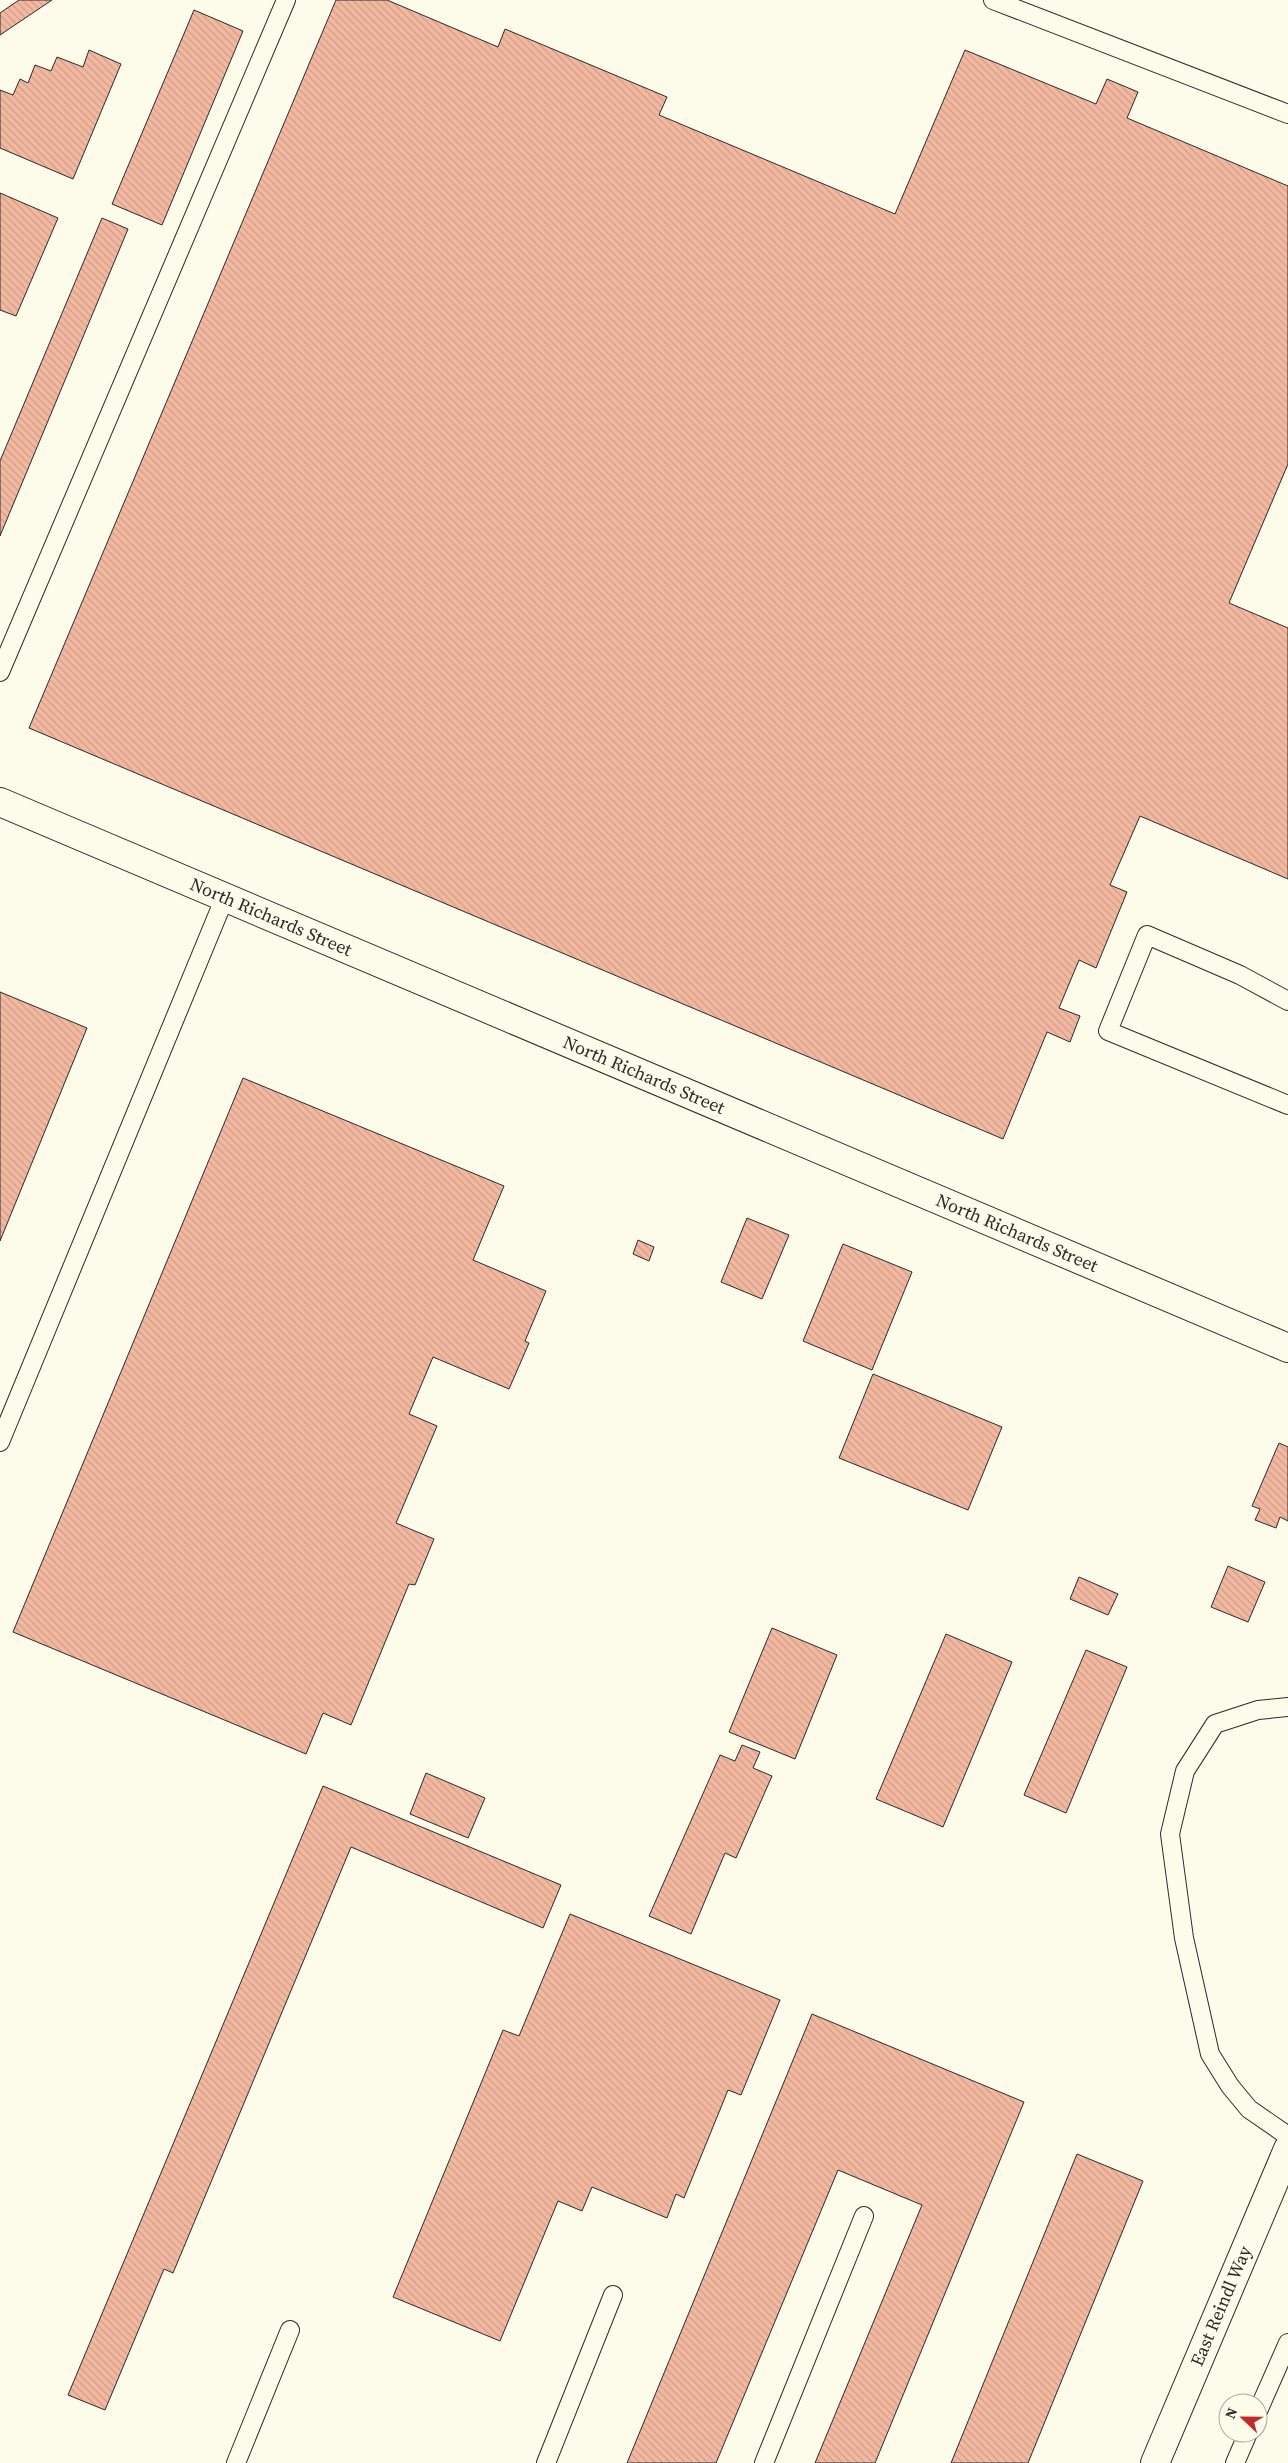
<svg xmlns="http://www.w3.org/2000/svg" width="1288" height="2463" font-family="'Source Serif 4',serif">
<style>
.building{fill:url(#building-back-hatch);stroke:#2b2b2b}
.lines{fill:none;stroke-linecap:round;stroke-linejoin:round}
.service-casing{stroke:#2b2b2b;stroke-width:20}
.minor-casing{stroke:#2b2b2b;stroke-width:30}
.service{stroke:#fdfbea;stroke-width:18}
.minor{stroke:#fdfbea;stroke-width:28}
.labels{text-anchor:middle;stroke-width:4;stroke-linejoin:round;paint-order:stroke}
.street-label{font-size:18px;fill:#2b2b2b;stroke:#fdfbea}
</style>
<defs>
<pattern id="building-back-hatch" width="6" height="6" patternUnits="userSpaceOnUse" patternTransform="scale(1.25)"><rect width="6" height="6" fill="#f2b8a0"/><path d="M-1 5l2 2M0 0l6 6M5-1l2 2" fill="none" stroke="#d09e8a"/></pattern>
</defs>
<rect width="100%" height="100%" fill="#fdfbea"/>
<path class="building" d="M19,0H52L0,35V13Z
M336,0H387L498,47L505,29L667,97L659,115L895,214L965,50L1096,104L1107,79L1138,92L1127,118L1288,186V464L1229,603L1288,628V879L1140,816L1110,885L1127,892L1096,968L1079,960L1059,1008L1080,1016L1070,1042L1047,1032L1003,1139L29,728Z
M194,10L243,31L162,225L112,204Z
M89,50L121,64L73,179L0,148V90L13,95L20,79L28,83L35,65L51,71L57,57L83,67Z
M0,193L58,218L16,316L0,310Z
M102,218L128,229L0,536V461Z
M0,992L87,1028L0,1241Z
M243,1078L504,1186L473,1260L546,1291L525,1341L529,1343L509,1389L433,1357L409,1414L437,1426L396,1523L434,1539L415,1585L409,1584L351,1725L323,1713L306,1754L13,1632Z
M747,1218L789,1235L762,1299L721,1282Z
M638,1240L654,1247L649,1261L633,1254Z
M843,1244L912,1272L872,1370L803,1341Z
M873,1374L1002,1427L968,1510L839,1458Z
M1279,1443L1288,1447V1521L1280,1517L1276,1528L1255,1520L1260,1509L1252,1506Z
M1228,1566L1265,1582L1248,1622L1211,1607Z
M1079,1577L1118,1594L1108,1615L1070,1599Z
M772,1628L837,1655L795,1759L729,1732Z
M946,1634L1012,1662L943,1827L876,1799Z
M1086,1650L1127,1667L1066,1813L1024,1795Z
M742,1745L760,1752L753,1768L772,1776L736,1858L725,1853L691,1934L649,1916L720,1755L735,1761Z
M426,1773L485,1798L468,1838L410,1814Z
M323,1786L561,1885L543,1928L351,1847L173,2273L164,2269L105,2410L68,2395Z
M570,1914L780,2000L741,2095L728,2090L684,2198L676,2194L667,2218L592,2187L582,2211L558,2201L500,2341L393,2297L503,2030L519,2036Z
M812,2014L1024,2102L875,2463H815L922,2205L838,2170L716,2463H627Z
M1077,2154L1143,2181L1028,2463H951Z"/>
<g class="lines">
<g class="service-casing">
<path id="service" d="M993,0L1288,114
M0,672L286,0
M1288,1001L1240,975L1147,935L1108,1031L1288,1105
M0,1442L225,897
M1288,1707L1258,1710L1215,1724L1185,1771L1170,1834L1184,1938L1210,2054L1230,2086L1249,2109L1288,2136
M1258,2411L1288,2343
M236,2463L290,2330
M546,2463L613,2295
M764,2463L864,2216
M1235,2463L1248,2433"/>
</g>
<g class="minor-casing">
<path id="minor" d="M0,802L1288,1348
M1155,2463L1288,2149"/>
</g>
<use href="#service" class="service"/>
<use href="#minor" class="minor"/>
</g>
<g class="labels">
<g class="street-label">
<text transform="translate(271 917) rotate(23)" y="6">North Richards Street</text>
<text transform="translate(644 1075) rotate(23)" y="6">North Richards Street</text>
<text transform="translate(1017 1233) rotate(23)" y="6">North Richards Street</text>
<text transform="translate(1221 2306) rotate(-67)" y="6">East Reindl Way</text>
</g>
</g>
<g transform="translate(1243 2418) rotate(292)"><circle r="24" fill="#fdfbea" stroke="#a9a89e"/>
<path d="M0-4L9 19L0 12L-9 19Z" fill="#c62828"/>
<text y="-8" font-size="14" font-weight="bold" text-anchor="middle" fill="#2b2b2b">N</text>
</g>
</svg>
